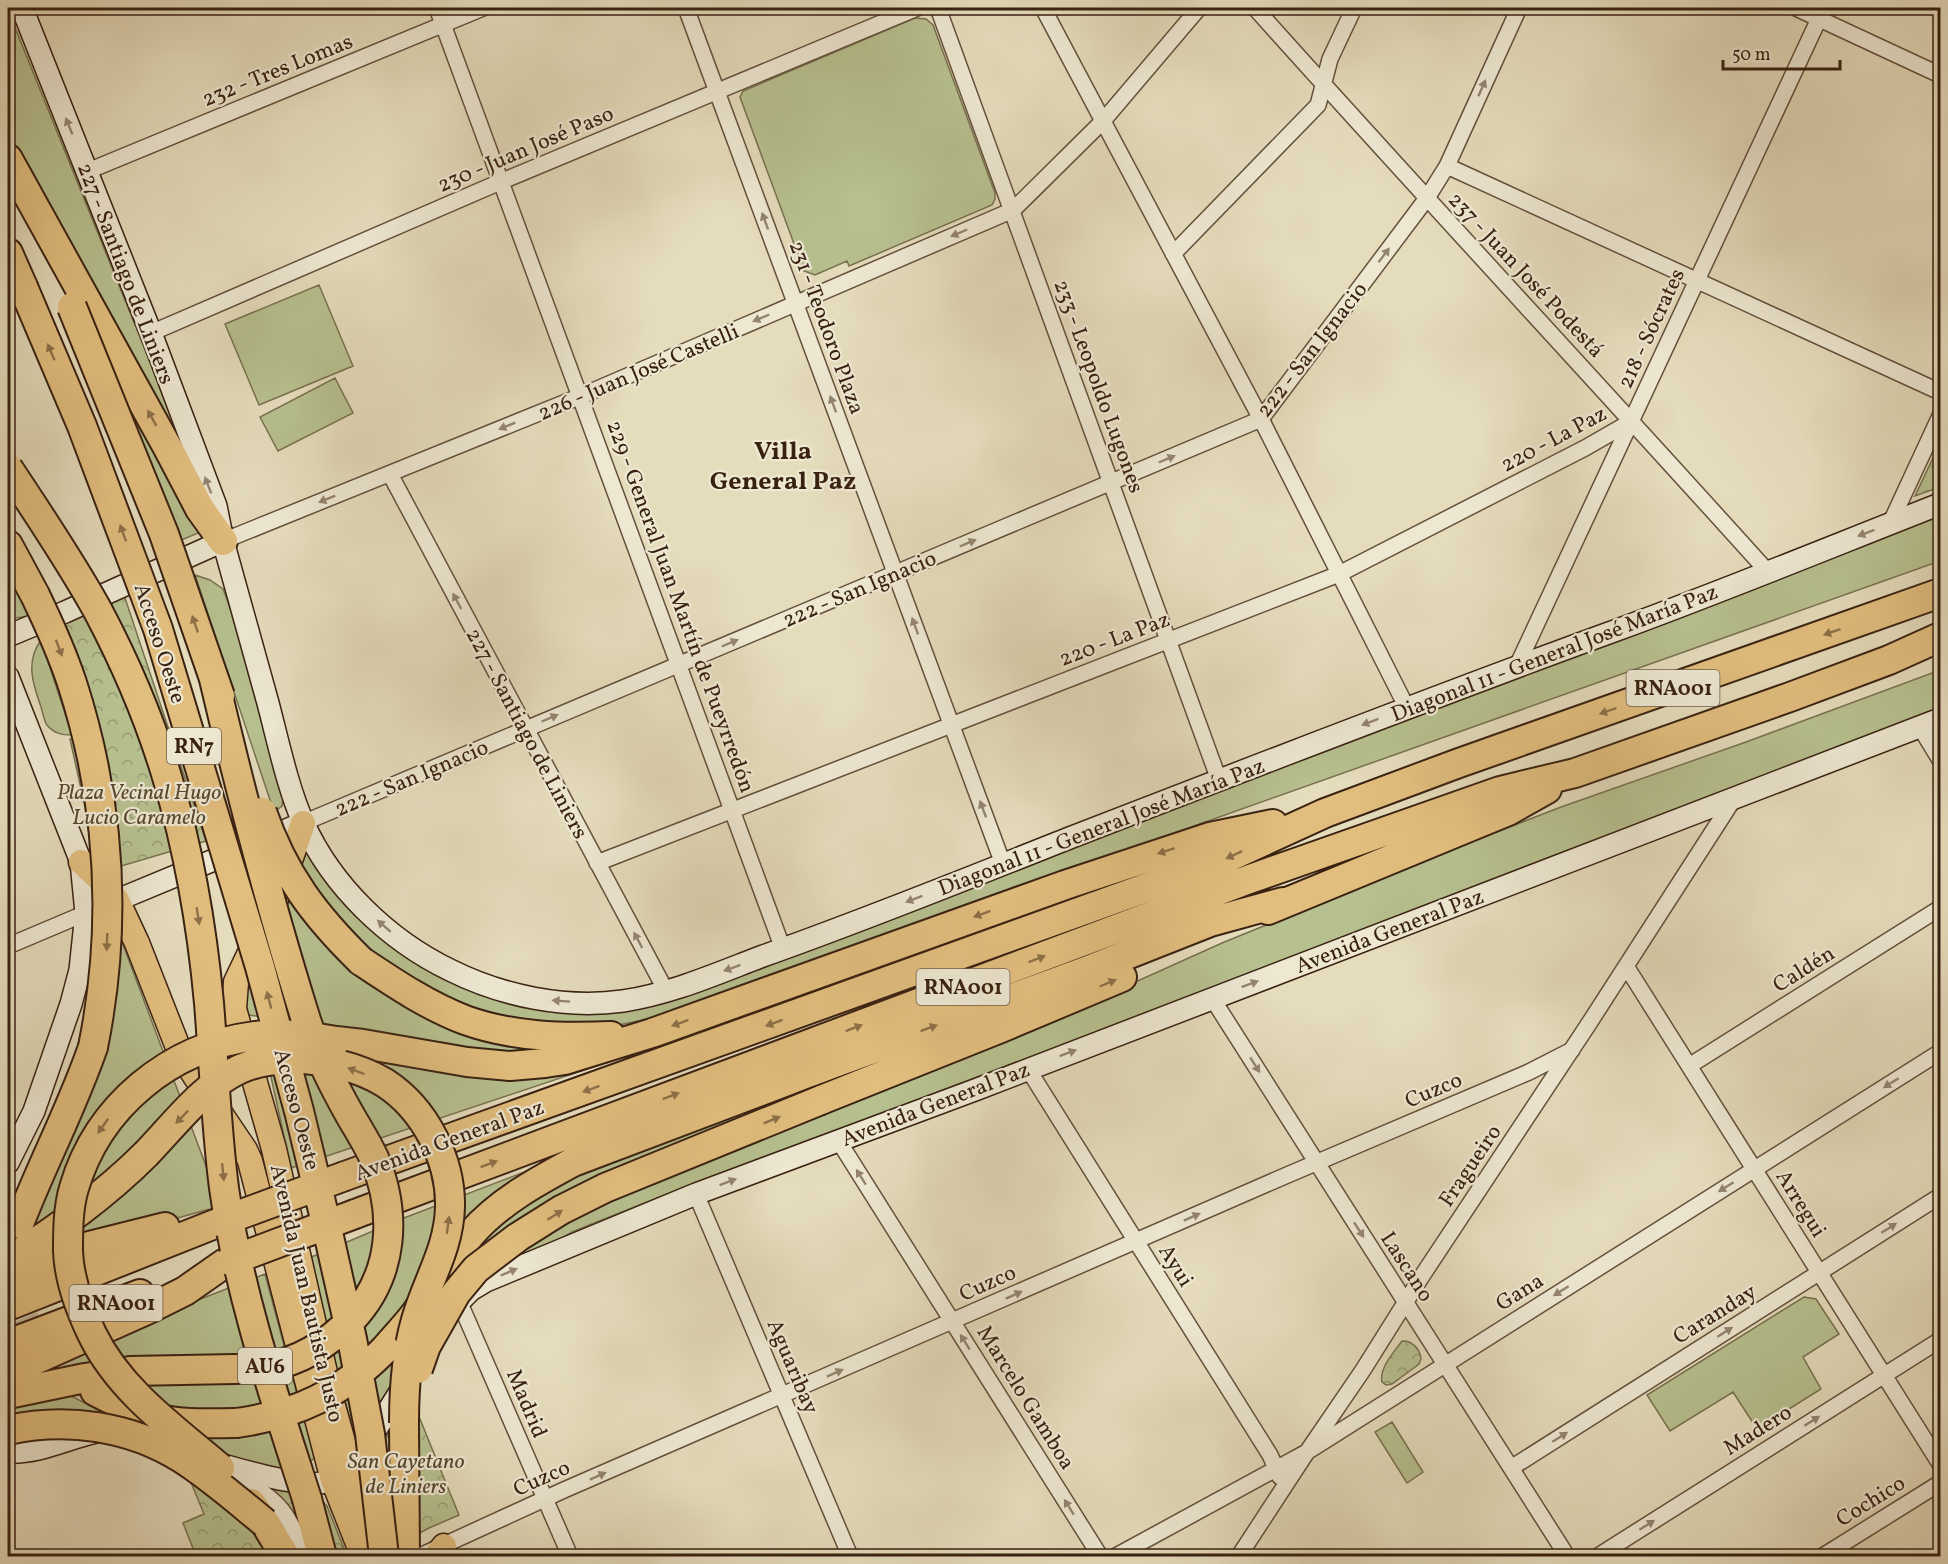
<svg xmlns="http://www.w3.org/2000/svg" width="1948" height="1564" font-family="Vollkorn,serif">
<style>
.grass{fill:#b7c08f;stroke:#787050;stroke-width:1.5}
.park{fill:url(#park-crowns);stroke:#787050;stroke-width:1.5}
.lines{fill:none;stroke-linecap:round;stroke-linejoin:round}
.highway-tunnel{stroke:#c3b79a;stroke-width:28;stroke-dasharray:28 14;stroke-linecap:butt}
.street-casing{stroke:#64503c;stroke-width:18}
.secondary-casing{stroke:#392112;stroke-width:24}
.primary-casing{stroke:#392112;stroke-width:27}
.highway-casing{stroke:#392112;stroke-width:32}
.street{stroke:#eee8d3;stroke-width:15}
.secondary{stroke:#eee8d3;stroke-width:21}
.primary{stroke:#e2be7e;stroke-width:24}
.highway{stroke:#e2be7e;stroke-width:28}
.highway-bridge-casing{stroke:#392112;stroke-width:32;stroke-linecap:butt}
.highway-bridge{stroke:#e2be7e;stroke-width:28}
.oneway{fill:#948472}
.oneway2{fill:#8e7048}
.labels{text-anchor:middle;stroke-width:4.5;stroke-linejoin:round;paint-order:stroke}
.shield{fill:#eee8d3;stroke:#6f5d4c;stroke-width:1.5}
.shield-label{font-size:21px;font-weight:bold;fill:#392112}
.street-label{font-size:22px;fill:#392112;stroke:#eee8d3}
.park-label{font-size:22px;font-style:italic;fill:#584931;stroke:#eee8d3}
.quarter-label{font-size:26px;font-weight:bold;fill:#392112;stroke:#eee8d3}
</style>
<defs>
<pattern id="park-crowns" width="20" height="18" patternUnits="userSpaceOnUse" patternTransform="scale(1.5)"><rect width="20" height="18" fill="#b7c08f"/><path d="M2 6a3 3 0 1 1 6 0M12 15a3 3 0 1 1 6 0" fill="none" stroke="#969c73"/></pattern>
</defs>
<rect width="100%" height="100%" fill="#e5dcbc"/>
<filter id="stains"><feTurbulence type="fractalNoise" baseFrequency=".00333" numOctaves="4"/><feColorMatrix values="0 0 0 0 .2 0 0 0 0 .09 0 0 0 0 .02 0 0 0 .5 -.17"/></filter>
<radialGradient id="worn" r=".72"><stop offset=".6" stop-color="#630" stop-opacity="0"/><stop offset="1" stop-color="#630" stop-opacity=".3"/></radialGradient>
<path class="grass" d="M8,10L206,501L153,397L8,132Z
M915,18L926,19L933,25L995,193V199L992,205L849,266L847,261L815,275L804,271L740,97L743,91Z
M319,285L353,366L259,405L225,324Z
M107,359L203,531L179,541Z
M335,378L353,413L278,451L260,417Z
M1940,512V561L1059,874L676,1013L595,1030L480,1017L356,962L546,1048L498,1054L328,1026L248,1015L244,997L246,981L260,951L288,905L306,853H313L406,949L591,1012Z
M8,571L29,616L8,619Z
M195,575L210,580L223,589L237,626L285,783L282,806L274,812Z
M41,640L72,735C63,735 54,734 47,725C44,721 43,713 41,707C33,684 25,662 41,640Z
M1940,670V710L867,1119L687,1186L572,1232L547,1247L508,1264L419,1352L364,1426L353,1432L344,1397L488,1230L544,1187L955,1027L1102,997L1222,943L1448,851L1561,807L1746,742Z
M119,934L221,1206L58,1251L22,1233Z
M264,1045L421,1063L644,1050L291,1168Z
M603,1142L572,1155L338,1376L333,1353L361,1332L369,1320L327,1333L309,1258L404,1218Z
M265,1274L298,1398L214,1418L125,1398L8,1384L185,1305Z
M1804,1297L1816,1299L1839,1334L1803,1357L1821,1389L1757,1429L1733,1392L1670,1431L1647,1395Z
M64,1392L109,1416L8,1447V1404Z
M304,1416L315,1457L308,1464L280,1472L231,1461L184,1433Z
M1392,1422L1423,1472L1407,1483L1375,1432Z"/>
<path class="park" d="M1940,443V487L1915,496Z
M123,592L206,841L118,867L94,847L70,739L96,735L56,620Z
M1402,1341C1412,1340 1420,1349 1421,1359L1419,1364L1392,1384L1386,1385L1382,1382C1379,1368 1394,1352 1402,1341Z
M420,1419L459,1515L429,1528L401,1543L367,1464L390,1432Z
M188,1475L293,1545L267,1556H196L183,1523L204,1514Z
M264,1481L319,1498L327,1506L347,1556H311C301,1521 291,1505 264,1481Z"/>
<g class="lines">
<path class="highway-tunnel" d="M14,1277C18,1328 50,1365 92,1389"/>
<g class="street-casing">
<path id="street" d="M437,8L783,949
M686,8L1003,864
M938,8L1219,780
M1043,8L1261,419L1407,708
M1255,8C1424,197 1597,382 1767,571
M1796,8L1940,75
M1447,166L1940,392
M88,171L483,8
M1173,254L1318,105L1330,59L1354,8
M151,333L500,182L917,8
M390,474L666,991
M1890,524L1940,416
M223,541L581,396L1013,210L1103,121L1199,8
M1517,666L1824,8
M1920,727L1940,760
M303,823L1261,419L1427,198L1447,166L1519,8
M597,863L1339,574L1585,448L1632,421
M8,946L86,913
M1626,966L1940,1464
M1212,998L1567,1556
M1689,1066L1940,908
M1028,1069L1270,1455L1280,1477
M838,1140L1100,1556
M696,1194L850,1556
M459,1301L570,1556
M1511,1468L1940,1196
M232,1473C277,1499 286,1507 305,1556
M420,1556L564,1490L1285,1176L1529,1072L1572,1050
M1116,1556L1307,1452L1940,1052
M1239,1556L1307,1452L1363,1370L1422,1276L1588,1025L1735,797
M1598,1556L1940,1340
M1823,1556L1940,1483"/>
</g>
<g class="secondary-casing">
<path id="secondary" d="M22,8L151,333L216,506L223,541C238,595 253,649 268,703C278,741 288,789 304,824C332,886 388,940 450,970C502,996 565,1009 623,1001C671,994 718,973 763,956C865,920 966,879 1067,839C1250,768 1433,697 1617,630C1726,590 1833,546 1940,504
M8,636L65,612L223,541
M8,677L81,862L86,913L80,970L71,1004L34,1111L8,1163
M103,906L303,823
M460,1301L471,1290L486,1281L696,1194L975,1090L1940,719
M367,1444L403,1387
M8,1452C39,1454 67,1438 97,1432
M207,1459C228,1468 301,1487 321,1483C331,1481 339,1476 346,1471"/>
</g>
<g class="primary-casing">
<path id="primary" d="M303,823L279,892L236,982L234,1009L274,1149L331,1399L350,1467L375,1527
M81,862L99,879L117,900L137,943L179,1050L195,1076L245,1150L250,1161L333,1480L363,1556
M436,1556L444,1546"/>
</g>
<g class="highway-casing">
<path id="highway" d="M8,159L168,448L200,509L223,541
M8,253L23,287
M8,545L35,595
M1268,910L1508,811L1547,789
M361,961C394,983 428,1006 465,1020C512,1037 562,1038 611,1036
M336,1041L363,1044L467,1062L510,1066L545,1063L565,1060L652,1033L1065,885L1210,837L1273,824
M821,1100L1001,1028L1122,977
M345,1176L1218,862L1325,813L1459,763L1940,593
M355,1214L1247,880L1500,791L1575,773L1790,697L1889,660L1940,637
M19,1224C42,1164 72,1108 93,1047
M8,1261C57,1229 104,1196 146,1154
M8,1276L89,1246L165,1227
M8,1306L220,1222
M8,1344L140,1294
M385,1349C395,1337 406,1326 415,1314C434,1288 450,1259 471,1234C499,1202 536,1182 573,1162L832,1064L1086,971L1210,922L1283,902
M8,1372L149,1309L185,1291L225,1263
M95,1391C116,1402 138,1413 160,1419C184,1425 212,1423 236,1423
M8,1394L85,1378L130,1371L235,1369
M404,1423L405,1556
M307,1499L322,1556
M251,1503L265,1523L285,1556"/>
</g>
<use href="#street" class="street"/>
<use href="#secondary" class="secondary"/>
<use href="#primary" class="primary"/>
<use href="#highway" class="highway"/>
<g class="highway-bridge-casing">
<path id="highway-bridge" d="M23,287L82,426L158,629L260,967L299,1111L325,1219L352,1339L370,1434L384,1556
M72,307L164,534L220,696
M8,468C39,515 71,562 98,611C126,664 150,720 167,777C189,851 202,927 209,1003C214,1064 216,1126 224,1188C239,1294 274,1396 307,1499
M35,595C49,624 62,653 72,683C111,804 118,923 93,1047
M214,679C241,794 271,908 306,1020C317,1053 333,1085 350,1115C358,1129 367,1143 374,1158C397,1213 394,1274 352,1319C329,1343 301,1361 267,1367C257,1369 246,1368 235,1369
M262,812C284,875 314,915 361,961
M146,1154C175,1124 203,1086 240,1069C258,1061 275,1059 294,1059C324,1059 359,1067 385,1083C425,1109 451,1160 450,1207C449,1249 427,1281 416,1320C406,1354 404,1388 404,1423
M220,1222L345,1176
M230,1261L355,1214
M418,1369L426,1346L456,1293L476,1269L518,1237L561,1210L605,1188L821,1100
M236,1423C297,1415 342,1393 385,1349
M8,1430C66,1417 130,1426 181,1458C211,1477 238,1501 265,1523
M220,1468C173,1428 119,1390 92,1334C80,1309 69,1279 68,1251C68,1231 68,1208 74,1188C98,1106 170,1047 255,1036C282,1032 309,1036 336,1041"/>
</g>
<use href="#highway-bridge" class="highway-bridge"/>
</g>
<defs><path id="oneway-solid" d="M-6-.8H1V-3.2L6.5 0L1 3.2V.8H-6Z" transform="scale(1.5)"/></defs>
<g class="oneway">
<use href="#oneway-solid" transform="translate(1482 88) rotate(-66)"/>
<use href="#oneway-solid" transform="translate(69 126) rotate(-112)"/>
<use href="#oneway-solid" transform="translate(765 221) rotate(-110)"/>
<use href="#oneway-solid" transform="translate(959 233) rotate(157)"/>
<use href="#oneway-solid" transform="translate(1384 255) rotate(-53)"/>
<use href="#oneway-solid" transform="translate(761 318) rotate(157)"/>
<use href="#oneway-solid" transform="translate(833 404) rotate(-110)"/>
<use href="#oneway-solid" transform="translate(507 426) rotate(158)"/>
<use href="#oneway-solid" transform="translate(1167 459) rotate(-23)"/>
<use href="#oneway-solid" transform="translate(208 485) rotate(-111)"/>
<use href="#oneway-solid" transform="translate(327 499) rotate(158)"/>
<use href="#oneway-solid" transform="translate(1866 533) rotate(159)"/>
<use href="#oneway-solid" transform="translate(968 543) rotate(-23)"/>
<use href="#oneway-solid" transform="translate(457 601) rotate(-118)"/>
<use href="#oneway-solid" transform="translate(915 626) rotate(-110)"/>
<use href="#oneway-solid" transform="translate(730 643) rotate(-23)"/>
<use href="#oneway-solid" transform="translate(550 718) rotate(-23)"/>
<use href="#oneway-solid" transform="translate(1370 722) rotate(159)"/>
<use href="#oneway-solid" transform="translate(983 809) rotate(-110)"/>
<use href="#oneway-solid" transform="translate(914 899) rotate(159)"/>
<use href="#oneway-solid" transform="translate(384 926) rotate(-139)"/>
<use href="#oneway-solid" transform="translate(638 940) rotate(-118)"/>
<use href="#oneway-solid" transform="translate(732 968) rotate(160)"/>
<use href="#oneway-solid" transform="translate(1250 984) rotate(-21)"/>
<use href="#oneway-solid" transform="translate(561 1001) rotate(-176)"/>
<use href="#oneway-solid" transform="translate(1068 1053) rotate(-21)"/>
<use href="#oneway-solid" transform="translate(1255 1065) rotate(58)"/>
<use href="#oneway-solid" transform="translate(1891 1083) rotate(148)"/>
<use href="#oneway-solid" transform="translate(861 1177) rotate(-122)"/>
<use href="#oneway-solid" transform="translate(728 1182) rotate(-21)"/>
<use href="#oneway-solid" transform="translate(1726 1187) rotate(148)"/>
<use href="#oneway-solid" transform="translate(1192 1217) rotate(-24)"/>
<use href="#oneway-solid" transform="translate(1889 1228) rotate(-32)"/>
<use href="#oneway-solid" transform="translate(1359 1230) rotate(57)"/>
<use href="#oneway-solid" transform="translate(509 1272) rotate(-23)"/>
<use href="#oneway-solid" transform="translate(1561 1291) rotate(148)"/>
<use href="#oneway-solid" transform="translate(1014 1295) rotate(-24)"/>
<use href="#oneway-solid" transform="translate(1725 1332) rotate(-32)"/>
<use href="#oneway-solid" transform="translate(965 1342) rotate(-122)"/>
<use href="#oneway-solid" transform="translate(835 1373) rotate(-24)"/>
<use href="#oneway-solid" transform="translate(1812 1421) rotate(-32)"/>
<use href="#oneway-solid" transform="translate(1560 1437) rotate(-32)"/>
<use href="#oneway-solid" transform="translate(598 1476) rotate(-24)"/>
<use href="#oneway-solid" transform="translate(1069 1507) rotate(-122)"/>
<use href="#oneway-solid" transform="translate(1647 1525) rotate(-32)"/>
</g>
<g class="oneway2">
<use href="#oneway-solid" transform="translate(51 352) rotate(-113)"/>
<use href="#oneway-solid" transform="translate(152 418) rotate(-119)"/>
<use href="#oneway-solid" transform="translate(123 533) rotate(-110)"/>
<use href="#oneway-solid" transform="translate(195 624) rotate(-109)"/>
<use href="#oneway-solid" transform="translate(1832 632) rotate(161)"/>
<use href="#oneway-solid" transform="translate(59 648) rotate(69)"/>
<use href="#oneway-solid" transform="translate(1608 711) rotate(161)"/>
<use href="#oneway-solid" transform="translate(1166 851) rotate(162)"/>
<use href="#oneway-solid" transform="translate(1234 855) rotate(155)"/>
<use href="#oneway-solid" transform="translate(982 914) rotate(160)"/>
<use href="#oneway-solid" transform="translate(198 916) rotate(81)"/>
<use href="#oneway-solid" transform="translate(107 942) rotate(92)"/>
<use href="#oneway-solid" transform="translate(1037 959) rotate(-21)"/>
<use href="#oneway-solid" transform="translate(1108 983) rotate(-23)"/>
<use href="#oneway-solid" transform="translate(269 1000) rotate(-105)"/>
<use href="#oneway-solid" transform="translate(680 1023) rotate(160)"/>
<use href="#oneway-solid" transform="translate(774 1023) rotate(160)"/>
<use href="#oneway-solid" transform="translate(854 1028) rotate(-21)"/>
<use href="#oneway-solid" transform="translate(929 1028) rotate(-20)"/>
<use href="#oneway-solid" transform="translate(356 1071) rotate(-159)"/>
<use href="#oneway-solid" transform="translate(591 1089) rotate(160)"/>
<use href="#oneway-solid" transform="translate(671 1096) rotate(-21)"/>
<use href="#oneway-solid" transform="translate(182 1117) rotate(134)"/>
<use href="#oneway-solid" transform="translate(772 1120) rotate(-22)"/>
<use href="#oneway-solid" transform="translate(103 1126) rotate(125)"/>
<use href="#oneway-solid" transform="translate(489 1164) rotate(-21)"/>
<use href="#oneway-solid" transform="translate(223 1172) rotate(84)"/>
<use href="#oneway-solid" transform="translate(555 1215) rotate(-32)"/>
<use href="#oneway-solid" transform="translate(448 1225) rotate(-82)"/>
</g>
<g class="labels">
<g class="shield">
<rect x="1626.5" y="670" width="93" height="36" rx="4.5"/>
<rect x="167" y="728" width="54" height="36" rx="4.5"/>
<rect x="916.5" y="969" width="93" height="36" rx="4.5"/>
<rect x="69.5" y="1285" width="93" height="36" rx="4.5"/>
<rect x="238" y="1348" width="54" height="36" rx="4.5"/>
</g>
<g class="shield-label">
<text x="1673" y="695">RNA001</text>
<text x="194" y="753">RN7</text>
<text x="963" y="994">RNA001</text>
<text x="116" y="1310">RNA001</text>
<text x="265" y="1373">AU6</text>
</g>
<g class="street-label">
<text transform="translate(277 69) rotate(-22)" y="8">232 - Tres Lomas</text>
<text transform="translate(525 148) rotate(-23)" y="8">230 - Juan José Paso</text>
<text transform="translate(127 273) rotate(69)" y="8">227 - Santiago de Liniers</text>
<text transform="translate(1527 274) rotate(47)" y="8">237 - Juan José Podestá</text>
<text transform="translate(828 327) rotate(70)" y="8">231 - Teodoro Plaza</text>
<text transform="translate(1650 328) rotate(-65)" y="8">218 - Sócrates</text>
<text transform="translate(1311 349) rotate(-52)" y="8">222 - San Ignacio</text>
<text transform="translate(638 371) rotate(-23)" y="8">226 - Juan José Castelli</text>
<text transform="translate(1100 386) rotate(70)" y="8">233 - Leopoldo Lugones</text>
<text transform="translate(1553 438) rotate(-28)" y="8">220 - La Paz</text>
<text transform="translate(859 588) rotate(-23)" y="8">222 - San Ignacio</text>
<text transform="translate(682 606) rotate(70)" y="8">229 - General Juan Martín de Pueyrredón</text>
<text transform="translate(1114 638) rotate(-21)" y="8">220 - La Paz</text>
<text transform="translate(161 643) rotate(72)" y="8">Acceso Oeste</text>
<text transform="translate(1554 652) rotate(-21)" y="8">Diagonal 11 - General José María Paz</text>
<text transform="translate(528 733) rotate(62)" y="8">227 - Santiago de Liniers</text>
<text transform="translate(411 777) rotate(-23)" y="8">222 - San Ignacio</text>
<text transform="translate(1101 826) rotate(-21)" y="8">Diagonal 11 - General José María Paz</text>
<text transform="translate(1389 930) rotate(-21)" y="8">Avenida General Paz</text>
<text transform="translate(1803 968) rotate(-32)" y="8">Caldén</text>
<text transform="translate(1433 1089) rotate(-23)" y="8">Cuzco</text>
<text transform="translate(935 1103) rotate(-21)" y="8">Avenida General Paz</text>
<text transform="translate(298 1109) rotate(75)" y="8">Acceso Oeste</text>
<text transform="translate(449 1139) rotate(-20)" y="8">Avenida General Paz</text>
<text transform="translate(1469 1165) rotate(-56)" y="8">Fragueiro</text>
<text transform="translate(1802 1203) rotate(58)" y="8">Arregui</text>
<text transform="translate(1177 1265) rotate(58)" y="8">Ayui</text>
<text transform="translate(1408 1266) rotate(57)" y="8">Lascano</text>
<text transform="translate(987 1282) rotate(-24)" y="8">Cuzco</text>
<text transform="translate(1519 1291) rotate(-32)" y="8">Gana</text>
<text transform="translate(308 1293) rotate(77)" y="8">Avenida Juan Bautista Justo</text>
<text transform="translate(1714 1313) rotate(-32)" y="8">Caranday</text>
<text transform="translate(794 1366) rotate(67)" y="8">Aguaribay</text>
<text transform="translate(1027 1397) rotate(58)" y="8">Marcelo Gamboa</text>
<text transform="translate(528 1403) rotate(67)" y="8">Madrid</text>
<text transform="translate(1757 1429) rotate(-32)" y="8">Madero</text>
<text transform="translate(541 1477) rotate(-24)" y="8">Cuzco</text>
<text transform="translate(1870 1500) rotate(-32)" y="8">Cochico</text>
</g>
<g class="park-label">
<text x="139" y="799">Plaza Vecinal Hugo<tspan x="139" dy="25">Lucio Caramelo</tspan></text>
<text x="406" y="1468">San Cayetano<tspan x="406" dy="25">de Liniers</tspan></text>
</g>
<g class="quarter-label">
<text x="783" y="459">Villa<tspan x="783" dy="30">General Paz</tspan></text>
</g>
</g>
<rect width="1948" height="1564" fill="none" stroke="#e5dcbc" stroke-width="30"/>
<rect x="9" y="9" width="1930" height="1546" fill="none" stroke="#392112" stroke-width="3"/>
<rect x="15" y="15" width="1918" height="1534" fill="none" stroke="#392112" stroke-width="1.5"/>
<path d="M1723 60v9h117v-9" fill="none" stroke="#392112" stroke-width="3"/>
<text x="1732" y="60" font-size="18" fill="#392112" stroke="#eee8d3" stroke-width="4.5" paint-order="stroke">50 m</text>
<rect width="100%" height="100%" filter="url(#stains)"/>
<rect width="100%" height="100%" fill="url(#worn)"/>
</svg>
